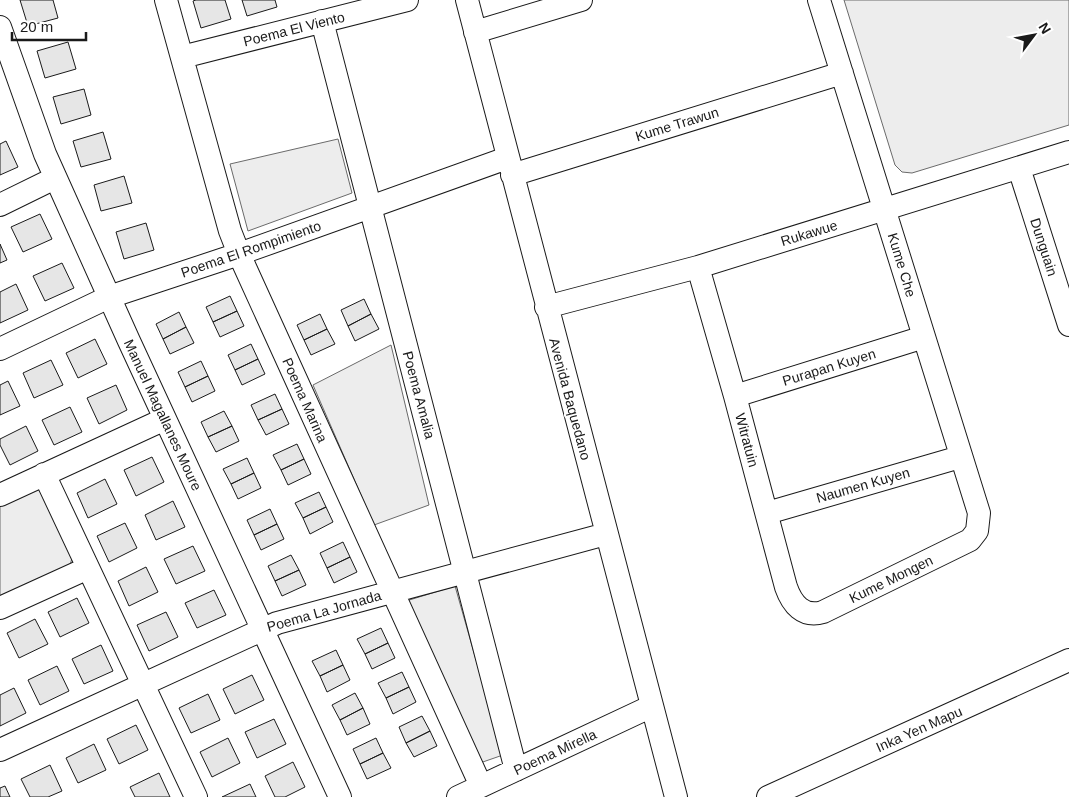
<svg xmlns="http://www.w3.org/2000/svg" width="1069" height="797" font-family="Arial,sans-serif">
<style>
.built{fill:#ededed;stroke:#6a6a6a}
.building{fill:#e6e6e6;stroke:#1a1a1a}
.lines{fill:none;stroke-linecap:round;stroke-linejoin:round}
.minor-casing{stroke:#1a1a1a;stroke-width:24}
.minor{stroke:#fff;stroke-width:22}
.labels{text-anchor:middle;stroke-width:4;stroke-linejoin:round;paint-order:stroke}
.street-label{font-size:14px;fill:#1a1a1a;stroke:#fff}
</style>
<rect width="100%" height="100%" fill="#fff"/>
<path class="built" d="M844,0H1069V125L912,173L902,172L895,165Z
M338,139L352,193L248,231L230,164Z
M391,345L429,505L374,525L313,385Z
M28,488L40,489L72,558L69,569L0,602V501Z
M455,586L503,755L477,764L406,601Z"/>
<path class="building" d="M20,0H53L58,18L28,26Z
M196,0H225L231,19L201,28L193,1Z
M242,0H275L277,7L247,16Z
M68,42L76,69L45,78L37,51Z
M84,89L91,115L61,124L53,97Z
M103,132L111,159L81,167L73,141Z
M6,141L18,167L0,175V144Z
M124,176L132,203L101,211L94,185Z
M40,214L52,239L23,252L11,227Z
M146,223L154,250L124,259L116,232Z
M0,244L7,260L0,263Z
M62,263L74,288L45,301L33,276Z
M16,284L28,310L0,323V292Z
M230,296L237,311L213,322L206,307Z
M364,299L371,314L348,326L341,310Z
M237,311L244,326L220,337L213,322Z
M179,312L186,327L163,339L156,324Z
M320,314L327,329L304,340L297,325Z
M371,314L379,329L355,341L348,326Z
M186,327L194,343L170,354L163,339Z
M327,329L335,344L311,355L304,340Z
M95,339L107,364L78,378L66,353Z
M251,344L258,359L235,370L228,355Z
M258,359L265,374L242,385L235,370Z
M51,360L63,385L34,398L23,373Z
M201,361L208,376L185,387L178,372Z
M208,376L215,391L192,402L185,387Z
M8,381L20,406L0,415V385Z
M116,385L127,410L99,424L87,398Z
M275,394L282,409L258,420L251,405Z
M70,407L82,432L54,445L42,420Z
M282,409L289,424L266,435L258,420Z
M224,411L232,426L208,437L201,422Z
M26,426L38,451L10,465L0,445V439Z
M232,426L239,441L216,452L208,437Z
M297,444L304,459L281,470L273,455Z
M152,457L164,482L136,496L124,470Z
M247,458L254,473L231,484L223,469Z
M304,459L311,474L288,485L281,470Z
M254,473L261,488L238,499L231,484Z
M105,479L117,504L88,518L77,493Z
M319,492L326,507L303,518L295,503Z
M173,501L185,527L156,540L145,515Z
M326,507L333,522L310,534L303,518Z
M270,509L277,524L254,535L247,520Z
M125,523L137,548L109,562L97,536Z
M277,524L284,539L261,550L254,535Z
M343,542L350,557L327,568L320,553Z
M193,546L205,571L176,584L164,559Z
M291,555L299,570L275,581L268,566Z
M350,557L357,572L334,583L327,568Z
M146,567L158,592L129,606L118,581Z
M299,570L306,585L282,596L275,581Z
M214,590L226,615L197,628L185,603Z
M77,598L89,623L60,637L48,612Z
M166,612L178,637L149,651L137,625Z
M35,619L48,644L19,658L7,633Z
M381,628L388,643L365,654L357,639Z
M388,643L395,658L372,669L365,654Z
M101,645L113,671L84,684L72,659Z
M336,650L343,665L320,676L312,661Z
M343,665L350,680L327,692L320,676Z
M57,666L69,691L40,705L28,680Z
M402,672L409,687L386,698L378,683Z
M252,675L264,700L235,714L223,689Z
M409,687L416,702L393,714L386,698Z
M14,688L26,713L0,726V695Z
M355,693L363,708L340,720L332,705Z
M208,694L220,720L191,733L179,708Z
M363,708L370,724L347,735L340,720Z
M422,716L430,731L406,743L399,727Z
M274,719L286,744L257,758L245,732Z
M136,725L148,750L119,764L107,739Z
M430,731L437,746L414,757L406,743Z
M228,738L240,763L212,777L200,752Z
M376,738L383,753L360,764L353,749Z
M94,744L106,770L78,783L66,758Z
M383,753L391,768L367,779L360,764Z
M293,762L305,787L285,797H275L265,776Z
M50,765L62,791L48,797H30L21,779Z
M159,773L170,797H135L130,787Z
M250,784L256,797H222Z
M5,786L10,797H0V788Z"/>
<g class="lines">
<g class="minor-casing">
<path id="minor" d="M166,0L230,231L239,254L481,786
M467,0L676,797
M322,21L516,770
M0,27L45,154L129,341L340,797
M475,32L581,0
M182,57L407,0
M1019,168L1069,325
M512,175L842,73
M0,205L55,178
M698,267L735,396L786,587C792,604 803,618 823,612L970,540L977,531L979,513L819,0
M546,307L698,267L1069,152
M0,349L109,297L239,254L507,158
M735,396L924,337
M44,474L196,797
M0,495L165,419
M767,513L960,457
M0,608L88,568
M0,750L277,623L606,534
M458,797L652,706
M768,797L1069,660"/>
</g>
<use href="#minor" class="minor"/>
</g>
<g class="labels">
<g class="street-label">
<text transform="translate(294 29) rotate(-14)" y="5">Poema El Viento</text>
<text transform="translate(677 124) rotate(-17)" y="5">Kume Trawun</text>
<text transform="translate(809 233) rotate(-17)" y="5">Rukawue</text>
<text transform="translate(1044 247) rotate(72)" y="5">Dunguain</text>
<text transform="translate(251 249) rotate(-19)" y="5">Poema El Rompimiento</text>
<text transform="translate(902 265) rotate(73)" y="5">Kume Che</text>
<text transform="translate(829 367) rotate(-17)" y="5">Purapan Kuyen</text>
<text transform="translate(419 395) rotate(75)" y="5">Poema Amalia</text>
<text transform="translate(570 399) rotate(75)" y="5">Avenida Baquedano</text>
<text transform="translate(305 400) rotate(66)" y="5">Poema Marina</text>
<text transform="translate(163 415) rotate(65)" y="5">Manuel Magallanes Moure</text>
<text transform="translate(747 440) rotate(75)" y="5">Witratuin</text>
<text transform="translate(863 485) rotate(-16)" y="5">Naumen Kuyen</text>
<text transform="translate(891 579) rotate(-26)" y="5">Kume Mongen</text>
<text transform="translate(324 611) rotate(-16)" y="5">Poema La Jornada</text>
<text transform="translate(919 729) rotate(-24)" y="5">Inka Yen Mapu</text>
<text transform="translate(555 752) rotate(-25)" y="5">Poema Mirella</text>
</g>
</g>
<g transform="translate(1034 35) rotate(58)" stroke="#ffffff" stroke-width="4" paint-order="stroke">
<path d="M0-4L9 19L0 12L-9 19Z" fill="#1a1a1a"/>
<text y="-8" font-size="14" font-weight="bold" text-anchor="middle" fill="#1a1a1a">N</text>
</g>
<path d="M12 32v8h74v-8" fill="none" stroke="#1a1a1a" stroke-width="2.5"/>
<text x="20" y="32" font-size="15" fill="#1a1a1a" stroke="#ffffff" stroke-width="4" paint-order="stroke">20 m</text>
</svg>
